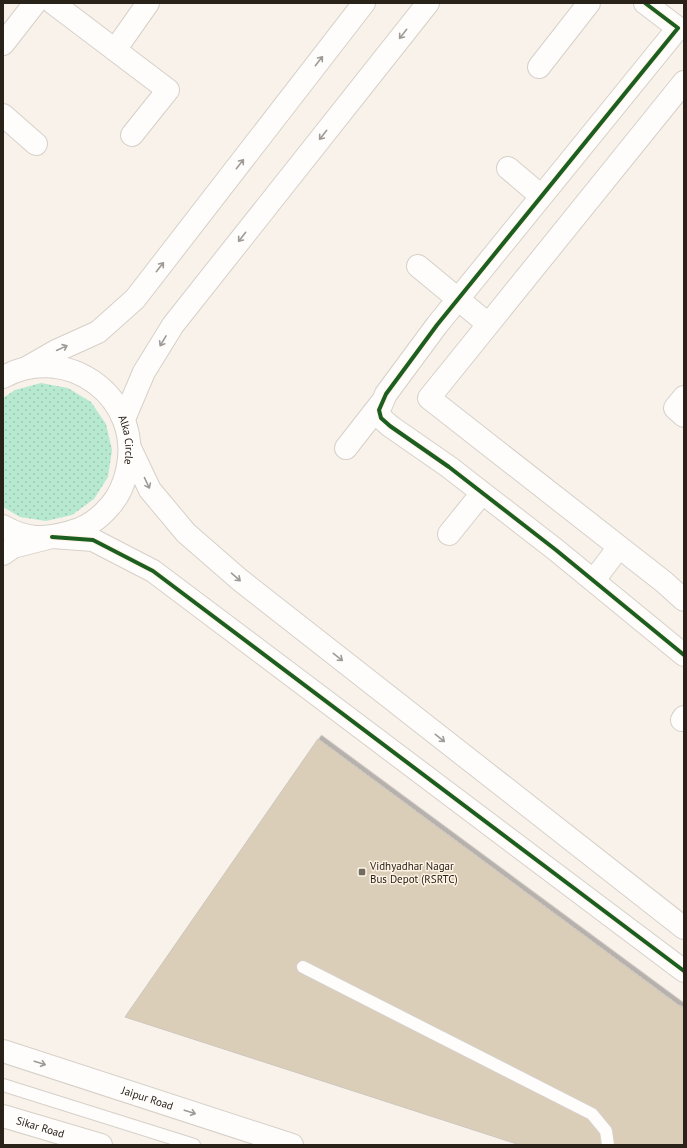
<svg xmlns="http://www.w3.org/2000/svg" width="687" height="1148" font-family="'PT Sans',sans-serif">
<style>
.grass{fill:url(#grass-dots)}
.building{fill:#dbceb9;stroke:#cdc7be;filter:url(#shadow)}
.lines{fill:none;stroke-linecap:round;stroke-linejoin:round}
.lane-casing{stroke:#d6d0c8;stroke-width:14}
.street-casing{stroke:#d6d0c8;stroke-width:24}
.secondary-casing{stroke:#d6d0c8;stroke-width:24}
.primary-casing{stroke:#d6d0c8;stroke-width:24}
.lane{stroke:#fefdfc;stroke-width:12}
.street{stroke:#fefdfc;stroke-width:22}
.secondary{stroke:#fefdfc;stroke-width:22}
.primary{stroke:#fefdfc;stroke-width:22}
.cycleway-casing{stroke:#fef3e4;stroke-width:6}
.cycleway{stroke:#1b5e20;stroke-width:4}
.oneway{stroke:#9e9a96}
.poi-dot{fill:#716b62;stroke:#fef3e4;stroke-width:1.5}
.labels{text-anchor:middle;stroke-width:3;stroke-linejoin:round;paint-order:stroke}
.street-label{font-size:11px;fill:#292219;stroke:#fef3e4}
.poi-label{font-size:11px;fill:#292219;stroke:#fef3e4;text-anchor:start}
</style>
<defs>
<pattern id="grass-dots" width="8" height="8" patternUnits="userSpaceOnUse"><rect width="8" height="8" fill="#b7e9d0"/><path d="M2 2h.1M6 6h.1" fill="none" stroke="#9dc8b2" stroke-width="1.8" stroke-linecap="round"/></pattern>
<filter id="shadow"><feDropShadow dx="3.5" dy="-3.5" stdDeviation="0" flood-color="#0004"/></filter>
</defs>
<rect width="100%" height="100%" fill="#f8f2ea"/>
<path class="grass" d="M41,383L68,388L91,402L106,424L112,450L108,477L94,499L72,515L46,521L20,517L3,507V398L15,390Z"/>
<path class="building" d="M318,739L678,1005L684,1008V1145H520L125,1017Z"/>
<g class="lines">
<g class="lane-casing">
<path id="lane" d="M303,967L592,1114L606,1131L608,1145
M3,1085L194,1145"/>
</g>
<g class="street-casing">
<path id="street" d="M53,3L168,90L132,135
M645,3L678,28L437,325L386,394L379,410L381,418L390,426L449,467L556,550L684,655
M3,44L35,3
M115,50L148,3
M539,67L589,3
M684,82L429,398L664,582L684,600
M3,115L36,144
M508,168L541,196
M418,266L488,324
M684,397L675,408L684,416
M346,448L382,402
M449,534L482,493
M594,580L619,547
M682,720L684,717"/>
</g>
<g class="secondary-casing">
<g id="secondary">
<path d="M28,367L56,351L98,332L135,299L364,3"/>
<path id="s1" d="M3,377C68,342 144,398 127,471C124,484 119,496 110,506C99,519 87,528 70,532C44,539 27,540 3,526"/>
<path d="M124,419L144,372L173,325L428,3"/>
<path d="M130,448L150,490L186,533L240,580L684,928"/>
<path d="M3,554L13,547L52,537L93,540L153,571L684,971"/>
</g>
</g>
<g class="primary-casing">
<g id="primary">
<path id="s2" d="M3,1051L292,1145"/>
<path id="s3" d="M3,1116L101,1145"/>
</g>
</g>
<use href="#lane" class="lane"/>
<use href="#street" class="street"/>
<use href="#secondary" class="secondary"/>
<use href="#primary" class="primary"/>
<g class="cycleway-casing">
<path id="cycleway" d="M645,3L678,28L437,325L386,394L379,410L381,418L390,426L449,467L556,550L684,655
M52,537L93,540L153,571L684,971"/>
</g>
<use href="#cycleway" class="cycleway"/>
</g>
<defs><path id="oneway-shaft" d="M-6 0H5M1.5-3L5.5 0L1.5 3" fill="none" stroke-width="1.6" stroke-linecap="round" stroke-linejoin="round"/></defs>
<g class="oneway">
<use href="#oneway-shaft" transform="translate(403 34) rotate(128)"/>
<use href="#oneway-shaft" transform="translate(319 61) rotate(-52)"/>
<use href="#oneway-shaft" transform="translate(323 135) rotate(128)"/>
<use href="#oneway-shaft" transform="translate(240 164) rotate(-52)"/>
<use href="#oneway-shaft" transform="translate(242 237) rotate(128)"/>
<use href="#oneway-shaft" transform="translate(160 267) rotate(-52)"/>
<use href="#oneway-shaft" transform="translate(163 341) rotate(121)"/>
<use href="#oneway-shaft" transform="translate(62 348) rotate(-25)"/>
<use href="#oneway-shaft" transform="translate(147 483) rotate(65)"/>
<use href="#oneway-shaft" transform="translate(236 577) rotate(41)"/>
<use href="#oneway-shaft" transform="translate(338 657) rotate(38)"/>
<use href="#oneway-shaft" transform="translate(440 738) rotate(38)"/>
<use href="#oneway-shaft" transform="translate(40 1063) rotate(18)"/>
<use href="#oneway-shaft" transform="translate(190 1112) rotate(18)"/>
</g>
<rect class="poi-dot" x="358" y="868" width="8" height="8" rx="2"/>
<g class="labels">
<g class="street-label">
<text dy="4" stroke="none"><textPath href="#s1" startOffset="165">Alka Circle</textPath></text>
<text dy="4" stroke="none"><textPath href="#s2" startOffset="152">Jaipur Road</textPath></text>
<text dy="4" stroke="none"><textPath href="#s3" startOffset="39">Sikar Road</textPath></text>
</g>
<g class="poi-label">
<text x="370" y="870">Vidhyadhar Nagar<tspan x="370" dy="13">Bus Depot (RSRTC)</tspan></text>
</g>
</g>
<rect width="687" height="1148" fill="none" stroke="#292219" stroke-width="8"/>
</svg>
